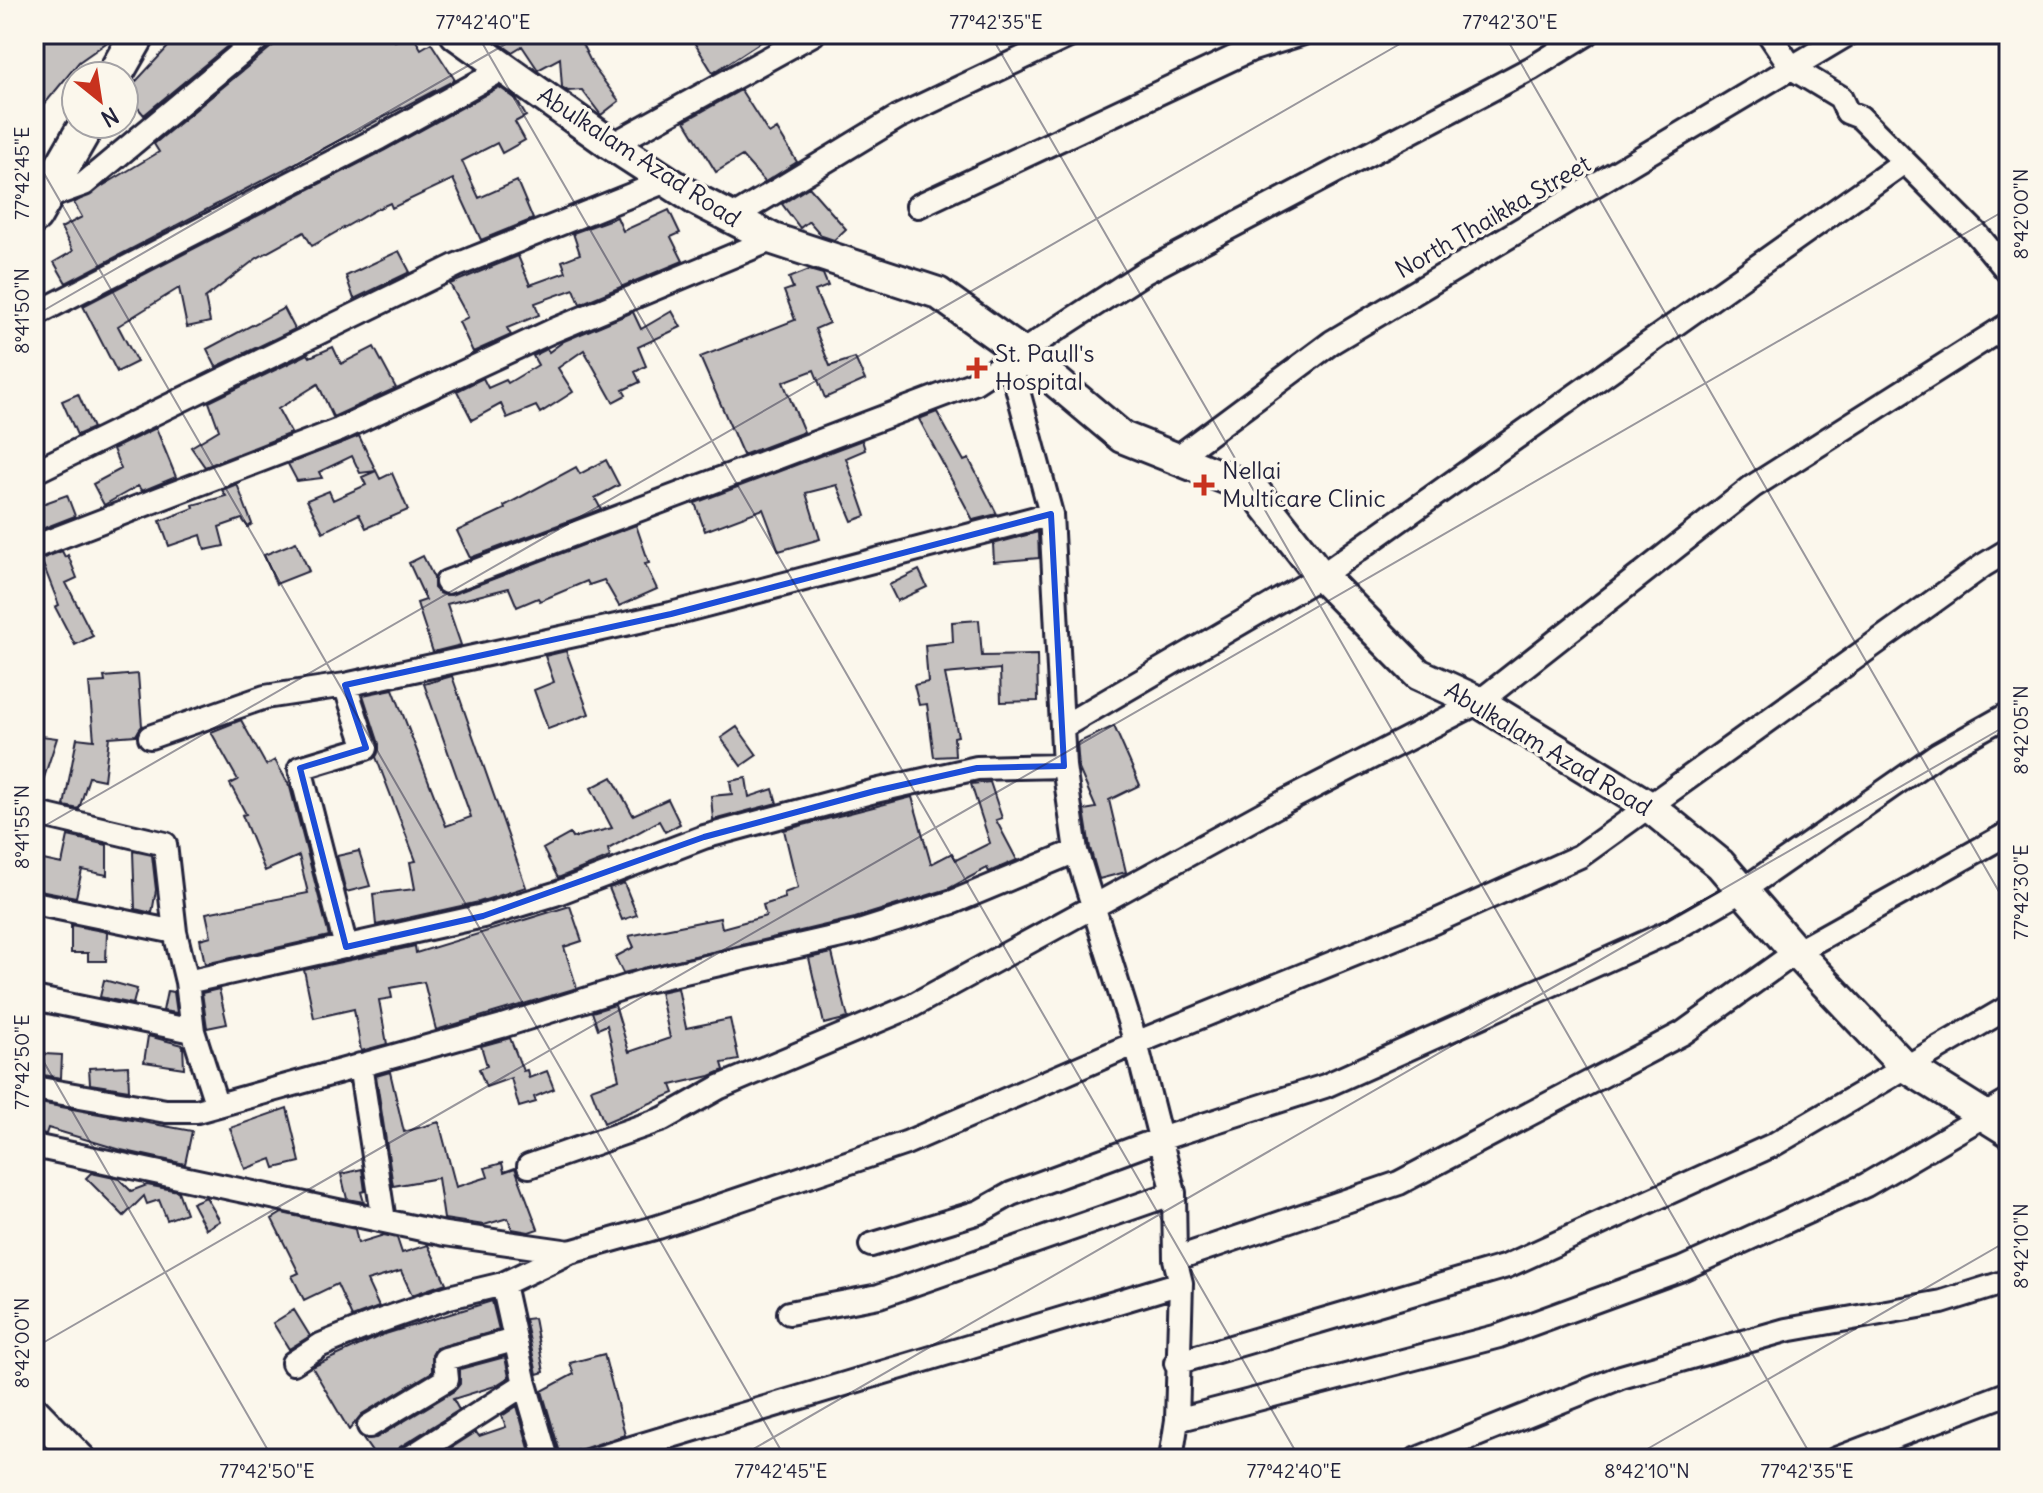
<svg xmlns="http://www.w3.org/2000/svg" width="2043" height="1493" viewBox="0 0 2043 1493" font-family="Delius,sans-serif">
<rect width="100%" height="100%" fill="#fbf7ec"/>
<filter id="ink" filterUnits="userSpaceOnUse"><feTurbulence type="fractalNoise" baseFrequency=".0125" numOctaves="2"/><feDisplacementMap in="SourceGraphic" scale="16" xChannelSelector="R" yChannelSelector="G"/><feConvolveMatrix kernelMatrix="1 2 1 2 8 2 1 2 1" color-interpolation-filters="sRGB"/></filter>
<g filter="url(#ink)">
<path fill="#c6c2c0" stroke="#22223b" stroke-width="2" d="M 34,34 L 100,34 L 106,43 L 79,62 L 34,117 Z
M 180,34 L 242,34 L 144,115 L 125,93 Z
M 287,34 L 391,34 L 395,41 L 412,34 L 421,49 L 431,43 L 455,80 L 66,283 L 54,262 L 73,251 L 61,228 L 82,217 L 74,203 L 159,152 L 154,144 Z
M 487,34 L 577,34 L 594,68 L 619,101 L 601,115 L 582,90 L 568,91 L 562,87 L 560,58 L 538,70 L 522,46 L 512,52 Z
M 689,34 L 773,34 L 713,73 Z
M 499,87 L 516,99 L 526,116 L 515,122 L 525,140 L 502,153 L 497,143 L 462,161 L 479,198 L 517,181 L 533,219 L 481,240 L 453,179 L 392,208 L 390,203 L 377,209 L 312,246 L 304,232 L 257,258 L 205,298 L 210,322 L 187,327 L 179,288 L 118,326 L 137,362 L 117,372 L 83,306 L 385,150 Z
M 741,90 L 769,134 L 777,129 L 797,162 L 765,182 L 742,156 L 716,172 L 685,121 Z
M 809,187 L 846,229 L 834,240 L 822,236 L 809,221 L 800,228 L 782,204 Z
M 669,210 L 680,233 L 671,237 L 683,261 L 580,304 L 574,289 L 535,303 L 539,315 L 507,328 L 511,335 L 473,352 L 459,322 L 468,317 L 450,284 L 518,256 L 530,285 L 566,272 L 562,261 L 580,254 L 573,233 L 617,217 L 623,231 Z
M 399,251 L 410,272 L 354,299 L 346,276 Z
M 809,270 L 823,274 L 828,286 L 815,291 L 829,323 L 815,329 L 830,366 L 855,358 L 865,380 L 825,398 L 814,370 L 783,382 L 804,432 L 743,455 L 700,357 L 795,320 L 784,291 L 793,288 L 789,278 Z
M 284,308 L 295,329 L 216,367 L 207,349 Z
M 672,311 L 681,327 L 638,347 L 646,366 L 635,372 L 640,382 L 623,390 L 626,395 L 613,402 L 584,350 L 558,368 L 573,392 L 540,413 L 536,406 L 507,418 L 501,404 L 472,420 L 457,391 L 483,378 L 488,388 L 506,380 L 508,383 L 538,365 L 533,356 L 547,349 L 549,352 L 564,341 L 633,312 L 641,329 Z
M 333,347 L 341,364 L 374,347 L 396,388 L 333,417 L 318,384 L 278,409 L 291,433 L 205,467 L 191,447 L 219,430 L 209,402 L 308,354 L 310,357 Z
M 78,394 L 93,428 L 77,435 L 62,401 Z
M 937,412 L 964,461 L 969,459 L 997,514 L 973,520 L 919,419 Z
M 156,428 L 176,477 L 142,491 L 138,486 L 104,505 L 93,484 L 121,469 L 113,449 Z
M 359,436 L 380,479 L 392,473 L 408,510 L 366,528 L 359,514 L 323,532 L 307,500 L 329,491 L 333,500 L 366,485 L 362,477 L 376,471 L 360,473 L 352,456 L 319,472 L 322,478 L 297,481 L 288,464 Z
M 862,440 L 865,450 L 846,458 L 866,516 L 852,521 L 837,485 L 806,493 L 820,539 L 779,551 L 763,509 L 705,531 L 695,503 Z
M 606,460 L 619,485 L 595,498 L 601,509 L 470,558 L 457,531 L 505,509 L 504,506 L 576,467 L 580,474 Z
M 237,484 L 252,524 L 248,527 L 242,519 L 219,527 L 224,546 L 205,550 L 201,535 L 169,546 L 160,521 L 194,508 L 193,505 L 226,496 L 222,490 Z
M 67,495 L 75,516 L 34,532 L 34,507 Z
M 636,525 L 649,563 L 645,564 L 657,589 L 619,606 L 604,580 L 589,585 L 587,581 L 540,601 L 538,598 L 517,607 L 509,588 L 447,604 L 461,645 L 433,652 L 417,603 L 426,600 L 409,563 L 423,556 L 434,578 L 434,588 L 439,593 L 451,595 Z
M 1038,532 L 1039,558 L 994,562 L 993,544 Z
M 296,542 L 309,571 L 276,584 L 264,555 Z
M 62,551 L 65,557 L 68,555 L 77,578 L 66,583 L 93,636 L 75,645 L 55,607 L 59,605 L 41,559 Z
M 919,570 L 927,587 L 897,601 L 889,585 Z
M 979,620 L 982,656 L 1037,655 L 1038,701 L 1001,702 L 1000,669 L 945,674 L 958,736 L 954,737 L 955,756 L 934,757 L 927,704 L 919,705 L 914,685 L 928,682 L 925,645 L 953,642 L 952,622 Z
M 566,651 L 589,714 L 548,729 L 534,690 L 554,682 L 545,656 Z
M 138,674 L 142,726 L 136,735 L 109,737 L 104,780 L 89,777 L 79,809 L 64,806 L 77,738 L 94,740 L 89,683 L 105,682 L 104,677 Z
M 452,676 L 526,887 L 479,902 L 376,925 L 373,894 L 415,889 L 410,862 L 416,861 L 376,757 L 379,744 L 363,695 L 393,689 L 446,826 L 471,817 L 424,684 Z
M 241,720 L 266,765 L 275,760 L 290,787 L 329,936 L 205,964 L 200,939 L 211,936 L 206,913 L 308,893 L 299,856 L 265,871 L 242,815 L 246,814 L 230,784 L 238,780 L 211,732 Z
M 1114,726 L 1140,785 L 1109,800 L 1126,872 L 1099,879 L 1090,848 L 1084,810 L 1096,808 L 1079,769 L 1077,743 Z
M 737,727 L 757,755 L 741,766 L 721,738 Z
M 34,735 L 57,738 L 37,799 L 34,799 Z
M 612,777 L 633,815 L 668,799 L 680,824 L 665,832 L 659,821 L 608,849 L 610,857 L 558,878 L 543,849 L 570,834 L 572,838 L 612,828 L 591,788 Z
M 746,778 L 749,797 L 773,789 L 777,803 L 713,820 L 711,796 L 732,794 L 730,781 Z
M 990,782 L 1002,818 L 996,820 L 1017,860 L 989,872 L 987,868 L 948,889 L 855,918 L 623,973 L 615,957 L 634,947 L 629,936 L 720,918 L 722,928 L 766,916 L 763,905 L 785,898 L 784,893 L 798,888 L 784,830 L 912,797 L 931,864 L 952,853 L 956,860 L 990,843 L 971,784 Z
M 68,836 L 107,845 L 107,875 L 82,870 L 76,897 L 34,889 L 34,858 L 62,864 Z
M 133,851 L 152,855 L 156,890 L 152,913 L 135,909 Z
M 359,851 L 370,886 L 346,892 L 337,856 Z
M 624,883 L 637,915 L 622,920 L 609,888 Z
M 570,906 L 582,941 L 564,947 L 577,988 L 436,1030 L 424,982 L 390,988 L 392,998 L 379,1000 L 387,1044 L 361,1051 L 354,1009 L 314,1018 L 304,970 L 415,946 L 416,953 Z
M 71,925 L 107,932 L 106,961 L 88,961 L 88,953 L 71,953 Z
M 832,953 L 848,1018 L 824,1024 L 809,958 Z
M 104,980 L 137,989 L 133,1004 L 100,997 Z
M 678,988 L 686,1028 L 730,1019 L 739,1060 L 722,1063 L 724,1070 L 710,1076 L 671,1085 L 674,1093 L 604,1123 L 591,1089 L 619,1079 L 607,1025 L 598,1029 L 592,1012 L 615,1005 L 629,1052 L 670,1038 L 660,992 Z
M 219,989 L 227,1024 L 207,1028 L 202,993 Z
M 167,991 L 174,992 L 177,1013 L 163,1011 Z
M 148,1036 L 183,1045 L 184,1068 L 144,1062 Z
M 510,1038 L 523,1071 L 527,1070 L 529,1078 L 547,1071 L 554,1089 L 534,1097 L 536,1102 L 519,1107 L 511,1078 L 486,1087 L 479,1069 L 487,1066 L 481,1046 Z
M 44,1054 L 62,1055 L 61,1078 L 43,1075 Z
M 128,1066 L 129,1090 L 90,1084 L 89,1068 Z
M 390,1072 L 404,1132 L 439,1122 L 456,1187 L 488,1177 L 485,1168 L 502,1163 L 504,1172 L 515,1168 L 538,1229 L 529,1232 L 512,1229 L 508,1218 L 484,1225 L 444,1219 L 438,1178 L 393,1186 L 376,1076 Z
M 34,1102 L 192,1131 L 185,1164 L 121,1150 L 48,1128 L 46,1134 L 34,1132 Z
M 287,1108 L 300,1162 L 275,1168 L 272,1159 L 245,1169 L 230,1128 Z
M 362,1169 L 365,1191 L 361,1192 L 364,1202 L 347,1199 L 341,1174 Z
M 91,1173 L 119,1179 L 131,1191 L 147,1185 L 178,1191 L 186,1213 L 167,1220 L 159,1200 L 147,1204 L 144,1196 L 124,1216 L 86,1178 Z
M 206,1197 L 220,1221 L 206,1229 L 192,1203 Z
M 282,1213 L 355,1229 L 358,1243 L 384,1235 L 397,1238 L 402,1253 L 428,1245 L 446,1283 L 412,1295 L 401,1271 L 367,1281 L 379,1307 L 352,1317 L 337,1284 L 304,1300 L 292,1276 L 299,1273 L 272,1219 Z
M 492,1301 L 499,1330 L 436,1348 L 432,1355 L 432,1372 L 362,1414 L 349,1430 L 312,1367 L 382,1335 Z
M 294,1310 L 310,1336 L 289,1349 L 273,1323 Z
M 534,1318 L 544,1372 L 537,1374 L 525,1319 Z
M 604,1354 L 625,1435 L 561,1456 L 542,1391 L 574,1374 L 570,1363 Z
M 505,1357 L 509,1377 L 495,1386 L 453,1399 L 459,1410 L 400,1447 L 394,1459 L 377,1459 L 363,1439 L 376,1438 L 454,1391 L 460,1384 L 460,1369 Z
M 517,1406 L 532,1459 L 434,1459 L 476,1432 L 479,1436 L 506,1427 L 502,1416 Z"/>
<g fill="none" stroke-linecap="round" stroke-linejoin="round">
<defs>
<path id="minor" d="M 1769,34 L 1792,68 L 1840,97 L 1847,112 L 1860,117 L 1976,233 L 2009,273
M 612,145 L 813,34
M 45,198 L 84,184 L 264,34
M 918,206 L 1250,50 L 1301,34
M 730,219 L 898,117 L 1073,34
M 34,315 L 379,138 L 503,69
M 1010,361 L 1051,514 L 1064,766
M 1175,459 L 1332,342 L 1848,34
M 34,472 L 457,265 L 666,181
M 34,547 L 339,430 L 552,331 L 773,239
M 447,582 L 974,383 L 1145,272 L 1532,68 L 1587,34
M 345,685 L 366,748 L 300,768 L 346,947
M 1064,726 L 1321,576 L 1904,162
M 150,737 L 265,697 L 345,685 L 671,614 L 1051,514
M 34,813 L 165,844 L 175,932 L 187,982
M 34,903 L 175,932
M 34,998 L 193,1031 L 187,982 L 483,916 L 555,894 L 704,837 L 875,791 L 977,768 L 1064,766 L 1076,851
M 193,1031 L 216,1103
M 360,1065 L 384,1221
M 34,1088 L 166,1111 L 197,1111 L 502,1026 L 645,981 L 859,932 L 953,902 L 1076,851 L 1136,1043 L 1174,1193 L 1175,1259 L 1181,1283 L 1177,1420 L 1171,1459
M 34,1146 L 445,1234 L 570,1252
M 529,1166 L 663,1119 L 720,1087 L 910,1007 L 1284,802 L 1479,702 L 1752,487 L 2009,324
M 871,1245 L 979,1212 L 1011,1194 L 1160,1139 L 1325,1086 L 1671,931 L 1743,890 L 1938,754 L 2009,714
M 1175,1259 L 1399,1183 L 1683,1033 L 1796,952 L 2009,833
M 503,1284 L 525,1384 L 547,1459
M 789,1313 L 879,1296 L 1174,1193
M 293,1363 L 321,1345 L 377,1322 L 449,1297 L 503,1284 L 570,1252 L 658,1227 L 906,1143 L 1136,1043 L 1434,922 L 1580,856 L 1984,565 L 2009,550
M 1176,1363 L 1507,1266 L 1773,1145 L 2009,1007
M 1177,1420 L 1499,1336 L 1682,1269 L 1866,1185 L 2009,1101
M 369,1426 L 447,1379 L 445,1359 L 514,1340
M 408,1459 L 525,1384
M 595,1459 L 1181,1283
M 1417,1459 L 1621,1377 L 1786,1330 L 1942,1302 L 2009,1281
M 1836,1459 L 2009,1393"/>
<path id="secondary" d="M 456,34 L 612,145 L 695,199 L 773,239 L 938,293 L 1022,353 L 1122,437 L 1253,489 L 1321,576 L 1418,674 L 1479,702 L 1650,807 L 1720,864 L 1796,952 L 1902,1064 L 2009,1131
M 34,1412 L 80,1459"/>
<path id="primary" d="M 114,76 L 138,34
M 34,216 L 87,124"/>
</defs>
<use href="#minor" stroke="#22223b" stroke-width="28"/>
<use href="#secondary" stroke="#22223b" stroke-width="36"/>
<use href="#primary" stroke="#22223b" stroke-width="40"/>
<use href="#minor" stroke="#fbf7ec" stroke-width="22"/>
<use href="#secondary" stroke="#fbf7ec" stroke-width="30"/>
<use href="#primary" stroke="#fbf7ec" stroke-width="34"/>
</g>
</g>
<path fill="none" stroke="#1d4ed8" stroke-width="6" stroke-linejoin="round" d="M 1051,514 L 1064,766 L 977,768 L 875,791 L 704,837 L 483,916 L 346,947 L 300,768 L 366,748 L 345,685 L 671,614 Z"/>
<path fill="none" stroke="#22223b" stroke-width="2" stroke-opacity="0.45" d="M 477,34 L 1300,1459M 990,34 L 1813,1459M 1504,34 L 2009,909M 34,156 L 786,1459M 34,316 L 523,34M 34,832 L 1417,34M 34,1045 L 273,1459M 34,1348 L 2009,208M 736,1459 L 2009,724M 1630,1459 L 2009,1240"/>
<g fill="#c8321e" stroke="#fbf7ec" stroke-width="3">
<path d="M973 356h8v8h8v8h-8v8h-8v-8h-8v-8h8z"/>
<path d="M1200 473h8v8h8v8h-8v8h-8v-8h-8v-8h8z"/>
</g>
<g text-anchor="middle" stroke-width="7" stroke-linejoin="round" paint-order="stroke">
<g font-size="24" fill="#22223b" stroke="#fbf7ec">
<text transform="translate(639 157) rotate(33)" y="8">Abulkalam Azad Road</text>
<text transform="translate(1493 217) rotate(-30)" y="8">North Thaikka Street</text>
<text transform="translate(1548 749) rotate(31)" y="8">Abulkalam Azad Road</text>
</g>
<g font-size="24" fill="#22223b" stroke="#fbf7ec" text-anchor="start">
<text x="995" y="362">St. Paull's<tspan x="995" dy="28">Hospital</tspan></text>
<text x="1222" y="479">Nellai<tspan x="1222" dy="28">Multicare Clinic</tspan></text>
</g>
</g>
<rect width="2043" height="1493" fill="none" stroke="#fbf7ec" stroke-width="88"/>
<g transform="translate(100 100) rotate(150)"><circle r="38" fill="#fbf7ec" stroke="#a4a2a5" stroke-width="2"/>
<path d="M0-6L14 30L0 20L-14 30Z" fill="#c8321e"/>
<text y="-12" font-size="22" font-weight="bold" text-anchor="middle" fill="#22223b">N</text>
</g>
<rect x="44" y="44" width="1955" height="1405" fill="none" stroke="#22223b" stroke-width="3"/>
<g font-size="20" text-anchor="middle" fill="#22223b">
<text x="483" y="29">77°42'40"E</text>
<text x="996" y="29">77°42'35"E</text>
<text x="1510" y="29">77°42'30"E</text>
<text transform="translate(22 173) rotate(-90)" y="7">77°42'45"E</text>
<text transform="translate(2021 214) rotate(-90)" y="7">8°42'00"N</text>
<text transform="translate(22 311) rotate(-90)" y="7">8°41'50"N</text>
<text transform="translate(2021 730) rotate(-90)" y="7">8°42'05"N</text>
<text transform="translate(22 827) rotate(-90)" y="7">8°41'55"N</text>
<text transform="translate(2021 892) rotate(-90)" y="7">77°42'30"E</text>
<text transform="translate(22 1062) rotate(-90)" y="7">77°42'50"E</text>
<text transform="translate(2021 1246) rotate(-90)" y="7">8°42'10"N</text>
<text transform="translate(22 1343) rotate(-90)" y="7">8°42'00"N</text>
<text x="267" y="1478">77°42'50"E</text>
<text x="781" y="1478">77°42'45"E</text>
<text x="1294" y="1478">77°42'40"E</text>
<text x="1647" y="1478">8°42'10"N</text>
<text x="1807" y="1478">77°42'35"E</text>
</g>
</svg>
